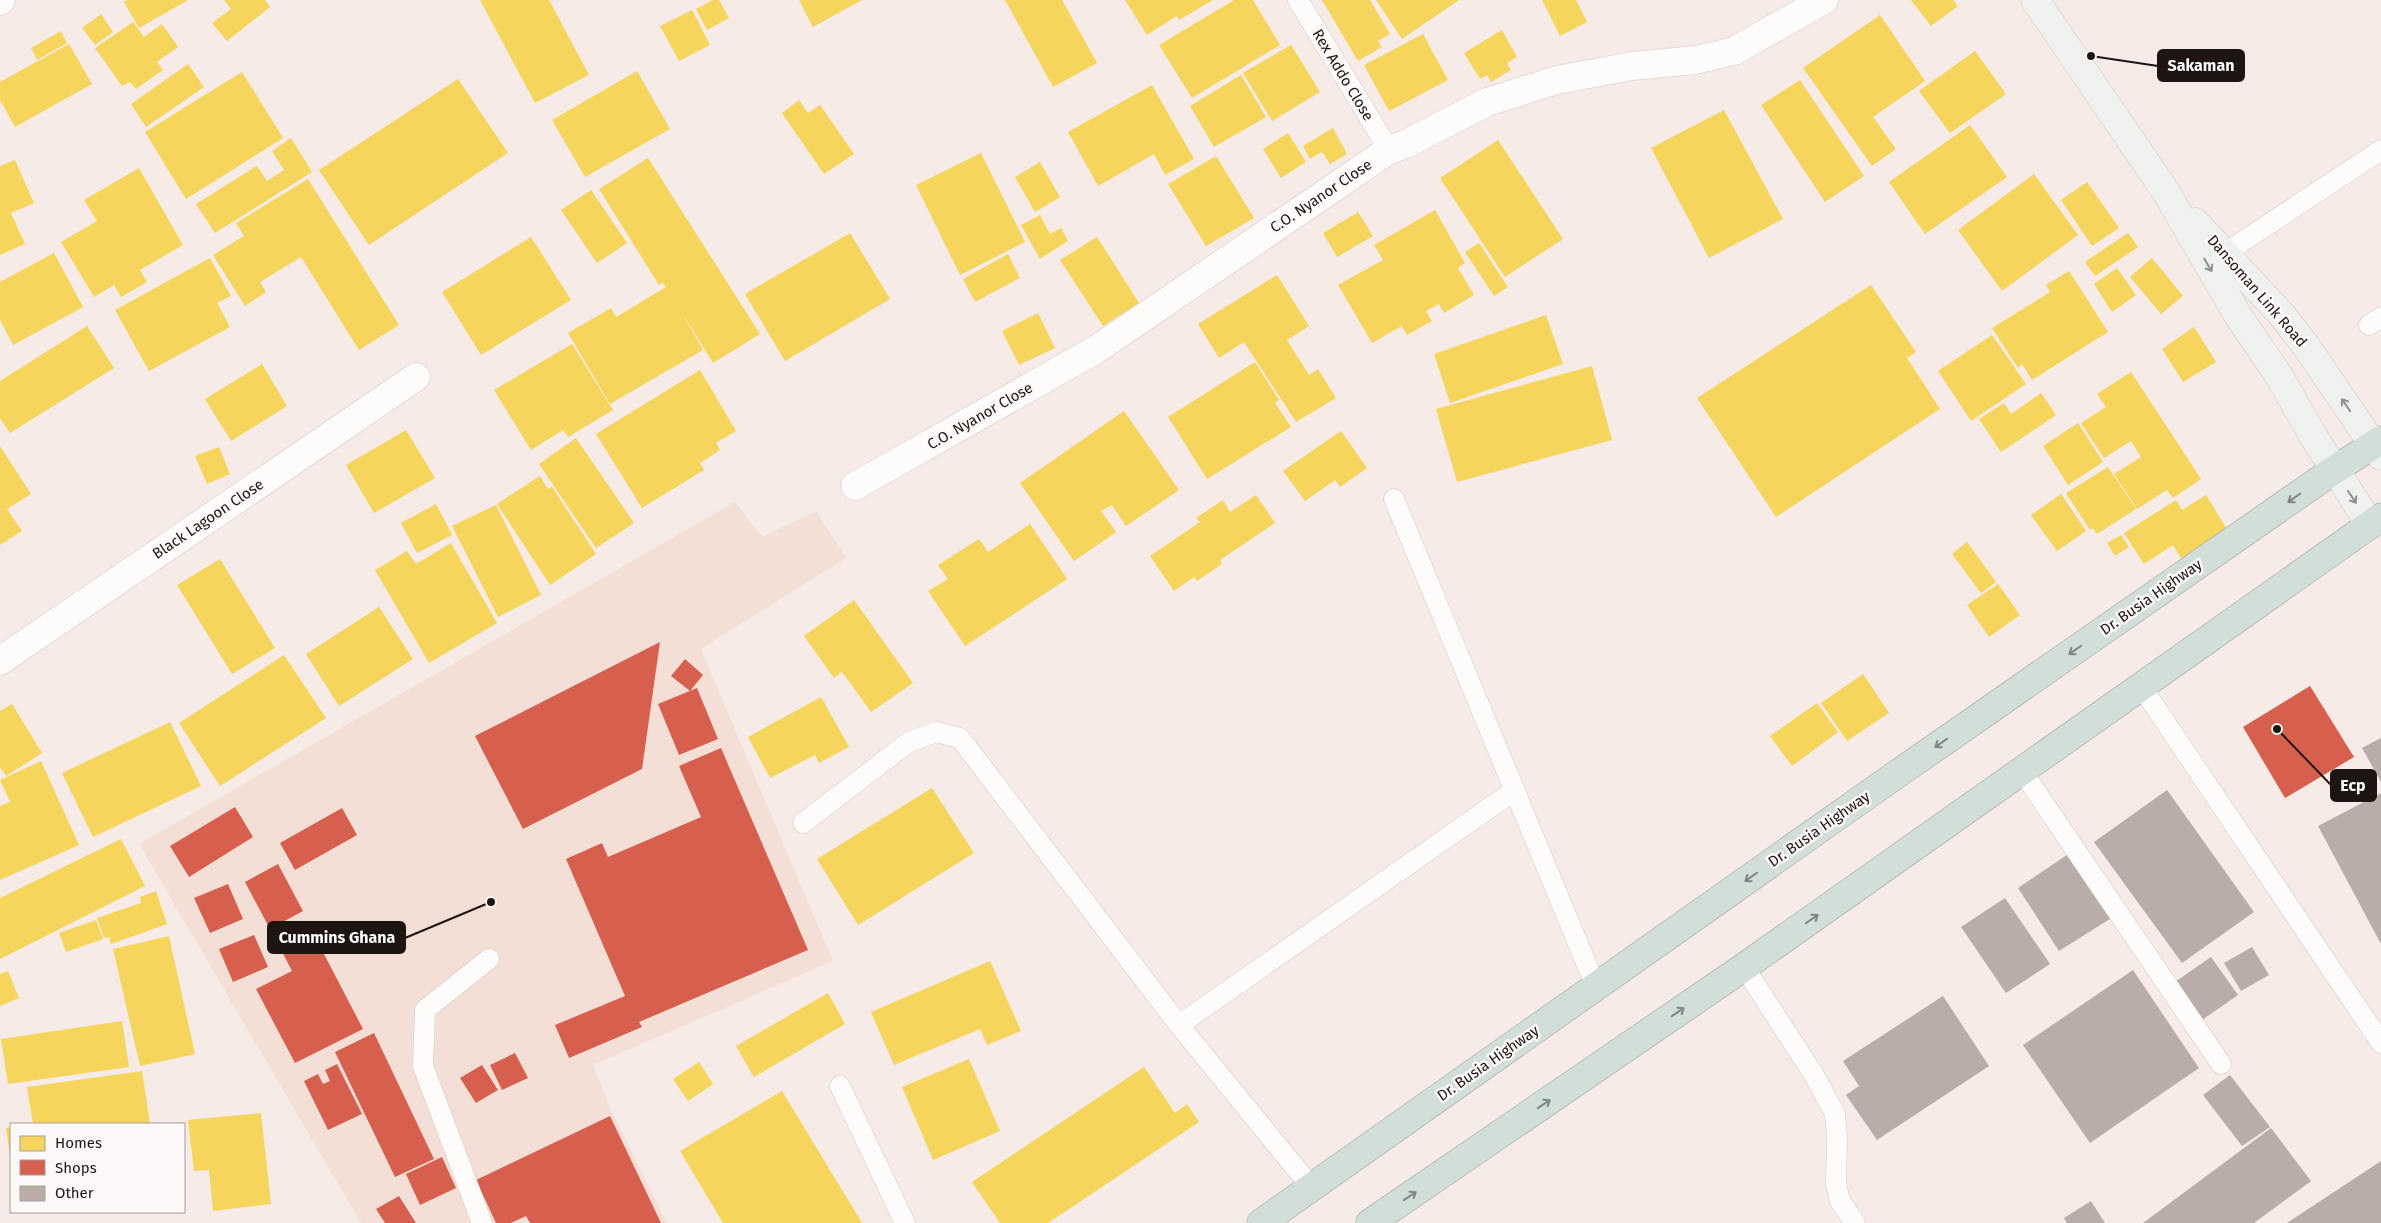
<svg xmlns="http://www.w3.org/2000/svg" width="2381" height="1223" viewBox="0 0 2381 1223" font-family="'Fira Sans',sans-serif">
<rect width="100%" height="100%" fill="#f6ebe6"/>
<path fill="#f4dfd6" d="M 735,502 L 762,537 L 816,511 L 846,558 L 701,649 L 833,961 L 593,1065 L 611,1110 L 667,1223 L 361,1223 L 139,844 Z"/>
<path fill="#f6d55c" d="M 127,0 L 188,0 L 139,28 L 124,2 Z
M 224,0 L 265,0 L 270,7 L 227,41 L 212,23 L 231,9 Z
M 480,0 L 549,0 L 589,75 L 535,103 Z
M 713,0 L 719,0 L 729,18 L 707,30 L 696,9 Z
M 799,0 L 862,0 L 813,27 Z
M 1005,0 L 1062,0 L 1097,63 L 1053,87 Z
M 1125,0 L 1213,0 L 1179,20 L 1177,16 L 1147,35 Z
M 1234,0 L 1253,0 L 1280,45 L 1192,98 L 1159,45 Z
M 1322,0 L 1370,0 L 1390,34 L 1378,41 L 1382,47 L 1358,61 Z
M 1376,0 L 1459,0 L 1402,39 Z
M 1542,0 L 1576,0 L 1587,22 L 1560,36 Z
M 1911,0 L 1953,0 L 1958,6 L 1931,26 Z
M 692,10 L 710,45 L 679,61 L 660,26 Z
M 101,14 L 113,32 L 95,45 L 82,28 Z
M 1880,15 L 1925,81 L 1873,117 L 1896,149 L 1872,166 L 1803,68 Z
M 133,22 L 144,37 L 162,24 L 178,47 L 157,62 L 163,70 L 136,89 L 130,82 L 122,86 L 95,48 Z
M 1502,30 L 1517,57 L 1507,63 L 1511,70 L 1491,82 L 1487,75 L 1480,79 L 1464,53 Z
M 61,31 L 67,43 L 37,60 L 31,48 Z
M 1423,34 L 1448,80 L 1389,111 L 1364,65 Z
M 69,44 L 92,84 L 15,127 L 0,100 L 0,82 Z
M 1291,45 L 1320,92 L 1272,121 L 1243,73 Z
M 1975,51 L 2006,94 L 1950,133 L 1919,91 Z
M 188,64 L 204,87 L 146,127 L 131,104 Z
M 637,71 L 670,129 L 585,177 L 552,120 Z
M 242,72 L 283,138 L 186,199 L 145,132 Z
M 1241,75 L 1266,117 L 1214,147 L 1190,106 Z
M 458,79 L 508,153 L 369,245 L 319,170 Z
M 1800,80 L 1864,176 L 1825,202 L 1761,105 Z
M 1152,85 L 1194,159 L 1165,175 L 1154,154 L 1098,186 L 1068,132 Z
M 799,100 L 808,113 L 820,105 L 854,154 L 824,174 L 782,113 Z
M 1724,110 L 1783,219 L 1709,258 L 1651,148 Z
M 1970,125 L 2007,177 L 1925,234 L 1889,182 Z
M 1333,128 L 1347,154 L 1330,164 L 1322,152 L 1310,159 L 1303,146 Z
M 1288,133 L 1306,162 L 1281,178 L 1263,149 Z
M 291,138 L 312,172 L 215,233 L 196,204 L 257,166 L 267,181 L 284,170 L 272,151 Z
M 1498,140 L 1563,239 L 1505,277 L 1440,178 Z
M 981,153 L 1025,242 L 960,275 L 916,185 Z
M 1216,156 L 1254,218 L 1206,246 L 1168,184 Z
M 648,158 L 760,334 L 713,363 L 681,311 L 703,350 L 610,404 L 568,333 L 611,308 L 616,317 L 666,287 L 663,283 L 659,285 L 599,189 Z
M 15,160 L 34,203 L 11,213 L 25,244 L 0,255 L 0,166 Z
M 1040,162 L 1060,197 L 1035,212 L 1015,177 Z
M 139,168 L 183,245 L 140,270 L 147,282 L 121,297 L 114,285 L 94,297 L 61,242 L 97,221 L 84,200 Z
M 2034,174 L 2078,235 L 2002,291 L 1958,230 Z
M 308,179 L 399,325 L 359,350 L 301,257 L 260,282 L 266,292 L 245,306 L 213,255 L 244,236 L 236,223 Z
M 2087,182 L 2119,228 L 2092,246 L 2061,200 Z
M 591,190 L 627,243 L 597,263 L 561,210 Z
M 1435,210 L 1465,263 L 1458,268 L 1474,295 L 1444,313 L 1439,304 L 1426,311 L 1432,321 L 1407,335 L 1402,326 L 1372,343 L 1338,285 L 1383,260 L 1374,245 Z
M 1358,212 L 1373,236 L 1337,257 L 1323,233 Z
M 1040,215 L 1050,234 L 1061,228 L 1068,241 L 1040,259 L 1021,225 Z
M 850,233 L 890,299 L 785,361 L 745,294 Z
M 2128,233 L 2138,247 L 2095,276 L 2085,262 Z
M 531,237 L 571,300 L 481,355 L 442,292 Z
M 1097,237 L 1139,303 L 1103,326 L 1060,260 Z
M 1479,243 L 1508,287 L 1494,296 L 1465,252 Z
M 54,253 L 83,307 L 13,345 L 0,320 L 0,282 Z
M 1008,254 L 1020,278 L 975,302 L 963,279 Z
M 210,258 L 231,296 L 217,303 L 230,327 L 149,371 L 115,310 Z
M 2152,258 L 2183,296 L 2161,314 L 2130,277 Z
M 2117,268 L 2136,295 L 2112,312 L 2094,284 Z
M 2069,271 L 2108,332 L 2032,380 L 2022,364 L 2018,368 L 1992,328 L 2050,292 L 2046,285 Z
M 1277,275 L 1309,326 L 1287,340 L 1309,375 L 1318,369 L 1336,398 L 1296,422 L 1244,342 L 1219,358 L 1198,324 Z
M 1871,285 L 1916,352 L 1907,358 L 1940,409 L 1776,517 L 1697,398 Z
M 1038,313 L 1055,348 L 1019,365 L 1002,331 Z
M 1546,315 L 1563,364 L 1450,403 L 1434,354 Z
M 87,326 L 114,368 L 10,433 L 0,418 L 0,381 Z
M 2194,327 L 2216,362 L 2183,382 L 2162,349 Z
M 1992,335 L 2026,384 L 1971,421 L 1938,371 Z
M 572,344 L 613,410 L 568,437 L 563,430 L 531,450 L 494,390 Z
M 1255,362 L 1279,400 L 1275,403 L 1291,427 L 1207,479 L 1168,417 Z
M 262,364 L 287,406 L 231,441 L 205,399 Z
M 1592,366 L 1612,440 L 1457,482 L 1436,409 Z
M 700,370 L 736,431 L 716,443 L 720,450 L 700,463 L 704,470 L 642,508 L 596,434 Z
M 2131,372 L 2201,479 L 2173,498 L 2167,490 L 2137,509 L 2114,474 L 2141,457 L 2131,441 L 2104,458 L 2081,423 L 2106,407 L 2097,394 Z
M 2041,393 L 2056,415 L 2001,452 L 1979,419 L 2004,403 L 2011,414 Z
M 1124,411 L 1179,490 L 1126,526 L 1112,505 L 1101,511 L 1116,532 L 1074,561 L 1020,483 Z
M 2078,423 L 2103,462 L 2068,485 L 2043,446 Z
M 406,430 L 435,478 L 374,513 L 346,465 Z
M 1341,431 L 1367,468 L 1340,487 L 1335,480 L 1305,501 L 1283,471 Z
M 576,438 L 634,523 L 596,548 L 539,464 Z
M 0,446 L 31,494 L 7,509 L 22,531 L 0,545 Z
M 219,447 L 230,474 L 207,484 L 195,456 Z
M 2108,467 L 2136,509 L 2097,534 L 2093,528 L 2090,530 L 2066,493 Z
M 540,476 L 548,489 L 552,487 L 596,554 L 550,585 L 497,504 Z
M 2061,494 L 2086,531 L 2057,551 L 2031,515 Z
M 1256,495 L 1275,523 L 1220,560 L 1222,564 L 1197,581 L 1194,577 L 1174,591 L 1150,556 L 1200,522 L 1196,518 L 1223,500 L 1230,512 Z
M 2206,495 L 2230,534 L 2184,563 L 2173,545 L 2144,564 L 2124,533 L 2176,500 L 2182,510 Z
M 436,504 L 452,535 L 417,553 L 401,523 Z
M 496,505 L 541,595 L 498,617 L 452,526 Z
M 1030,524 L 1067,579 L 965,646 L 928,591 L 948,579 L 938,565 L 979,539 L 988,552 Z
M 2121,535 L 2129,547 L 2115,556 L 2107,543 Z
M 1967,542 L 1996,582 L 1981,593 L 1952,554 Z
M 451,543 L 497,623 L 429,663 L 375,570 L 407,551 L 416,564 Z
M 220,559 L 275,648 L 232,674 L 177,585 Z
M 1998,584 L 2020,615 L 1989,637 L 1967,605 Z
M 854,600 L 913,683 L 871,712 L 842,672 L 834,678 L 804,636 Z
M 379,607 L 413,659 L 339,706 L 306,654 Z
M 284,655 L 326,718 L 220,786 L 179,723 Z
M 1863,674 L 1889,713 L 1847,741 L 1821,703 Z
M 821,697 L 849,747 L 819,763 L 815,755 L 770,778 L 748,737 Z
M 1817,703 L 1838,732 L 1792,766 L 1770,736 Z
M 12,704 L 42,753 L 6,776 L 0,767 L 0,711 Z
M 170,722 L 201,786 L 93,837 L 62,773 Z
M 41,761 L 79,845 L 0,880 L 0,806 L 10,802 L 0,780 Z
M 932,788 L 974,853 L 858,925 L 817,859 Z
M 121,839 L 145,886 L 0,959 L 0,898 Z
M 156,891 L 167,924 L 111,944 L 109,937 L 104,938 L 97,918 L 141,903 L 140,897 Z
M 96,920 L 103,939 L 66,952 L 59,933 Z
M 169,936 L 195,1054 L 140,1066 L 113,949 Z
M 990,961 L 1021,1031 L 987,1045 L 980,1029 L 894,1065 L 871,1012 Z
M 8,971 L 19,998 L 0,1006 L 0,974 Z
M 828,993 L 845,1024 L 754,1077 L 736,1046 Z
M 122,1021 L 129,1067 L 8,1084 L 1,1039 Z
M 969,1059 L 1000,1131 L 933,1160 L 902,1087 Z
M 699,1062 L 713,1084 L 688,1101 L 673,1079 Z
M 1144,1067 L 1175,1113 L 1187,1104 L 1199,1122 L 1048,1223 L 1000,1223 L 972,1182 Z
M 142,1071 L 150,1124 L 33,1124 L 27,1087 Z
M 782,1091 L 862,1223 L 723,1223 L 680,1151 Z
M 261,1113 L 271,1204 L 213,1211 L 209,1170 L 194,1171 L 188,1120 Z
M 11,1127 L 11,1157 L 10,1157 L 6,1128 Z"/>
<path fill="#d6604d" d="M 660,642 L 642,769 L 523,829 L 475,736 Z
M 685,659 L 703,675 L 690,691 L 671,676 Z
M 2310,686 L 2354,757 L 2285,798 L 2243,727 Z
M 697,688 L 718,739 L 679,755 L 658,704 Z
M 721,748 L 808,950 L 639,1022 L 642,1027 L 569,1058 L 555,1025 L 625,996 L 566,859 L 602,843 L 608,857 L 701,817 L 679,766 Z
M 235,807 L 253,837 L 189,877 L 170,846 Z
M 342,808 L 357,835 L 295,870 L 280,843 Z
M 278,864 L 303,911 L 270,929 L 245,882 Z
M 228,884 L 243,919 L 210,933 L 194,898 Z
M 311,929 L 363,1029 L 295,1063 L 256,989 L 292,971 L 279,946 Z
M 254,935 L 268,967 L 233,982 L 219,949 Z
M 374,1033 L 434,1159 L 395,1177 L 335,1052 Z
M 515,1053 L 528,1078 L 502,1090 L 490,1065 Z
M 337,1064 L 362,1114 L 328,1130 L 304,1081 L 318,1074 L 323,1084 L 330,1081 L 325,1070 Z
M 482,1065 L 498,1090 L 476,1103 L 460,1078 Z
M 610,1116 L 661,1223 L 530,1223 L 526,1216 L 511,1223 L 496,1223 L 476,1180 Z
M 442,1157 L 456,1188 L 420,1205 L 406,1174 Z
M 399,1196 L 416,1223 L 385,1223 L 376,1209 Z"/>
<path fill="#baaca7" d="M 2381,738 L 2381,782 L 2362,748 Z
M 2167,790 L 2254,912 L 2182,963 L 2094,842 Z
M 2381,793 L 2381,944 L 2318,826 Z
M 2070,853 L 2113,917 L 2059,951 L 2018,888 Z
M 2005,898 L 2050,964 L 2006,993 L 1961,927 Z
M 2252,947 L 2269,975 L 2241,991 L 2224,963 Z
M 2211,957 L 2238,995 L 2202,1020 L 2175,982 Z
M 2133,970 L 2199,1068 L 2090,1143 L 2023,1045 Z
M 1943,996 L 1989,1066 L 1877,1140 L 1846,1095 L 1859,1086 L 1843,1061 Z
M 2230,1075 L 2270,1127 L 2242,1146 L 2203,1095 Z
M 2271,1128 L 2311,1181 L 2254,1223 L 2143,1223 Z
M 2381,1161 L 2381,1223 L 2287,1223 Z
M 2091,1201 L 2105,1223 L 2067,1223 L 2064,1218 Z"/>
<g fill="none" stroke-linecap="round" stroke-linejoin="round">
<defs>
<path id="service" d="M 1298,0 L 1389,150
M 2225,253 L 2381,150
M 2369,325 L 2381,317
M 1394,499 L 1596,987
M 2141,686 L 2381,1043
M 2022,771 L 2221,1064
M 803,823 L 909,742 L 936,732 L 960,738 L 1179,1025 L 1312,1188
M 1744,967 L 1814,1075 L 1835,1114 L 1837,1136 L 1836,1184 L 1840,1201 L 1855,1223
M 1179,1025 L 1515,790
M 840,1086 L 905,1223
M 482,1223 L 423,1066 L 425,1010 L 489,959"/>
<path id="minor" d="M 0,1 L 1,0
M 855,486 L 1097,349 L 1389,150 L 1406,144 L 1487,102 L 1557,80 L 1632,66 L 1696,60 L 1734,51 L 1824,0
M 0,661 L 416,377"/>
<path id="secondary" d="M 2035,0 L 2166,192 L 2237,314 L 2279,376 L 2315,439 L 2370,524
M 2195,222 L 2282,315 L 2306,346 L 2381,456"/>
<path id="trunk" d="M 1261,1223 L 1890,779 L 2334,470 L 2381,440
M 1370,1223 L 1744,967 L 2381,517"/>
</defs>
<use href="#service" stroke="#d0c9c5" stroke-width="21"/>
<use href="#minor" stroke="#d0c9c5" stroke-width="29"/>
<use href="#secondary" stroke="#d0c9c5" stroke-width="29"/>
<use href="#trunk" stroke="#96a19a" stroke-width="29"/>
<use href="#service" stroke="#fefcfb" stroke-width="20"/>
<use href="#minor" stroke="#fefcfb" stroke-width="28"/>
<use href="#secondary" stroke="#eef1ee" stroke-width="28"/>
<use href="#trunk" stroke="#d2ded8" stroke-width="28"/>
</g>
<defs><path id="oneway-shaft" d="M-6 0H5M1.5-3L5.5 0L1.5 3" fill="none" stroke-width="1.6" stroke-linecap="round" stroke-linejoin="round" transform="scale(1.25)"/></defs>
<g stroke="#908e8b">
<use href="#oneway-shaft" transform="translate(2208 265) rotate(60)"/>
<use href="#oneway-shaft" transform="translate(2346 405) rotate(-124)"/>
<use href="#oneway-shaft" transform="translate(2352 497) rotate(56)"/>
</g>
<g stroke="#80847f">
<use href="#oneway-shaft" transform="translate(2294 498) rotate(145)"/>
<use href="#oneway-shaft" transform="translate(2075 650) rotate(145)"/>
<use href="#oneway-shaft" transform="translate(1941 743) rotate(145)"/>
<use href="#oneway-shaft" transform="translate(1751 877) rotate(145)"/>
<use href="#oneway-shaft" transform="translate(1812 919) rotate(-35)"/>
<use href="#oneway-shaft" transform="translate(1678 1012) rotate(-34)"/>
<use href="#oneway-shaft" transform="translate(1544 1104) rotate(-34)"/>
<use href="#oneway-shaft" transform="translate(1410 1196) rotate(-34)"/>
</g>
<g text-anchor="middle" stroke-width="5" stroke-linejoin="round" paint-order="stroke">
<g font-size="15" fill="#1c1512" stroke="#fef9f8">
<text transform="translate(1343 75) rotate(59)" y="5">Rex Addo Close</text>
<text transform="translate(1321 196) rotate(-34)" y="5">C.O. Nyanor Close</text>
<text transform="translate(2257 291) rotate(49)" y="5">Dansoman Link Road</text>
<text transform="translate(980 416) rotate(-30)" y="5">C.O. Nyanor Close</text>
<text transform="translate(208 519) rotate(-34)" y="5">Black Lagoon Close</text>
<text transform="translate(2151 597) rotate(-35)" y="5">Dr. Busia Highway</text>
<text transform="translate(1819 829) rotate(-35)" y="5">Dr. Busia Highway</text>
<text transform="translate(1488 1063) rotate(-35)" y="5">Dr. Busia Highway</text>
</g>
</g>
<path fill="none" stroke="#1c1512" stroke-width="2" d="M2091 56L2158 66M2277 729L2331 785M491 902L405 938"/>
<g fill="#1c1512" stroke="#fef9f8" stroke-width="2">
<circle cx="2091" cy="56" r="5"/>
<circle cx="2277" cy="729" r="5"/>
<circle cx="491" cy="902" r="5"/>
</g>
<g fill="#1c1512" stroke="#1c1512" stroke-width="2">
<rect x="2158" y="50" width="86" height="31" rx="5"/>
<rect x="2331" y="770" width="45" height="31" rx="5"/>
<rect x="268" y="922" width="137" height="31" rx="5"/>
</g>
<g font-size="16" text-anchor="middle" font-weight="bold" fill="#fff">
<text x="2201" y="71">Sakaman</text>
<text x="2353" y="791">Ecp</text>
<text x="337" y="943">Cummins Ghana</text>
</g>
<rect x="10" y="1123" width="175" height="90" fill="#fef9f8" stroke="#a49e9c"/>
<rect x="20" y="1136" width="25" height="15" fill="#f6d55c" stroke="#a49e9c"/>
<text x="55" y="1148" font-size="15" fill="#1c1512">Homes</text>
<rect x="20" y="1160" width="25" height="15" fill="#d6604d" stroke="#a49e9c"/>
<text x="55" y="1173" font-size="15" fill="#1c1512">Shops</text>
<rect x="20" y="1186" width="25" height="15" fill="#baaca7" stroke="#a49e9c"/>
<text x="55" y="1198" font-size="15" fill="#1c1512">Other</text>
</svg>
